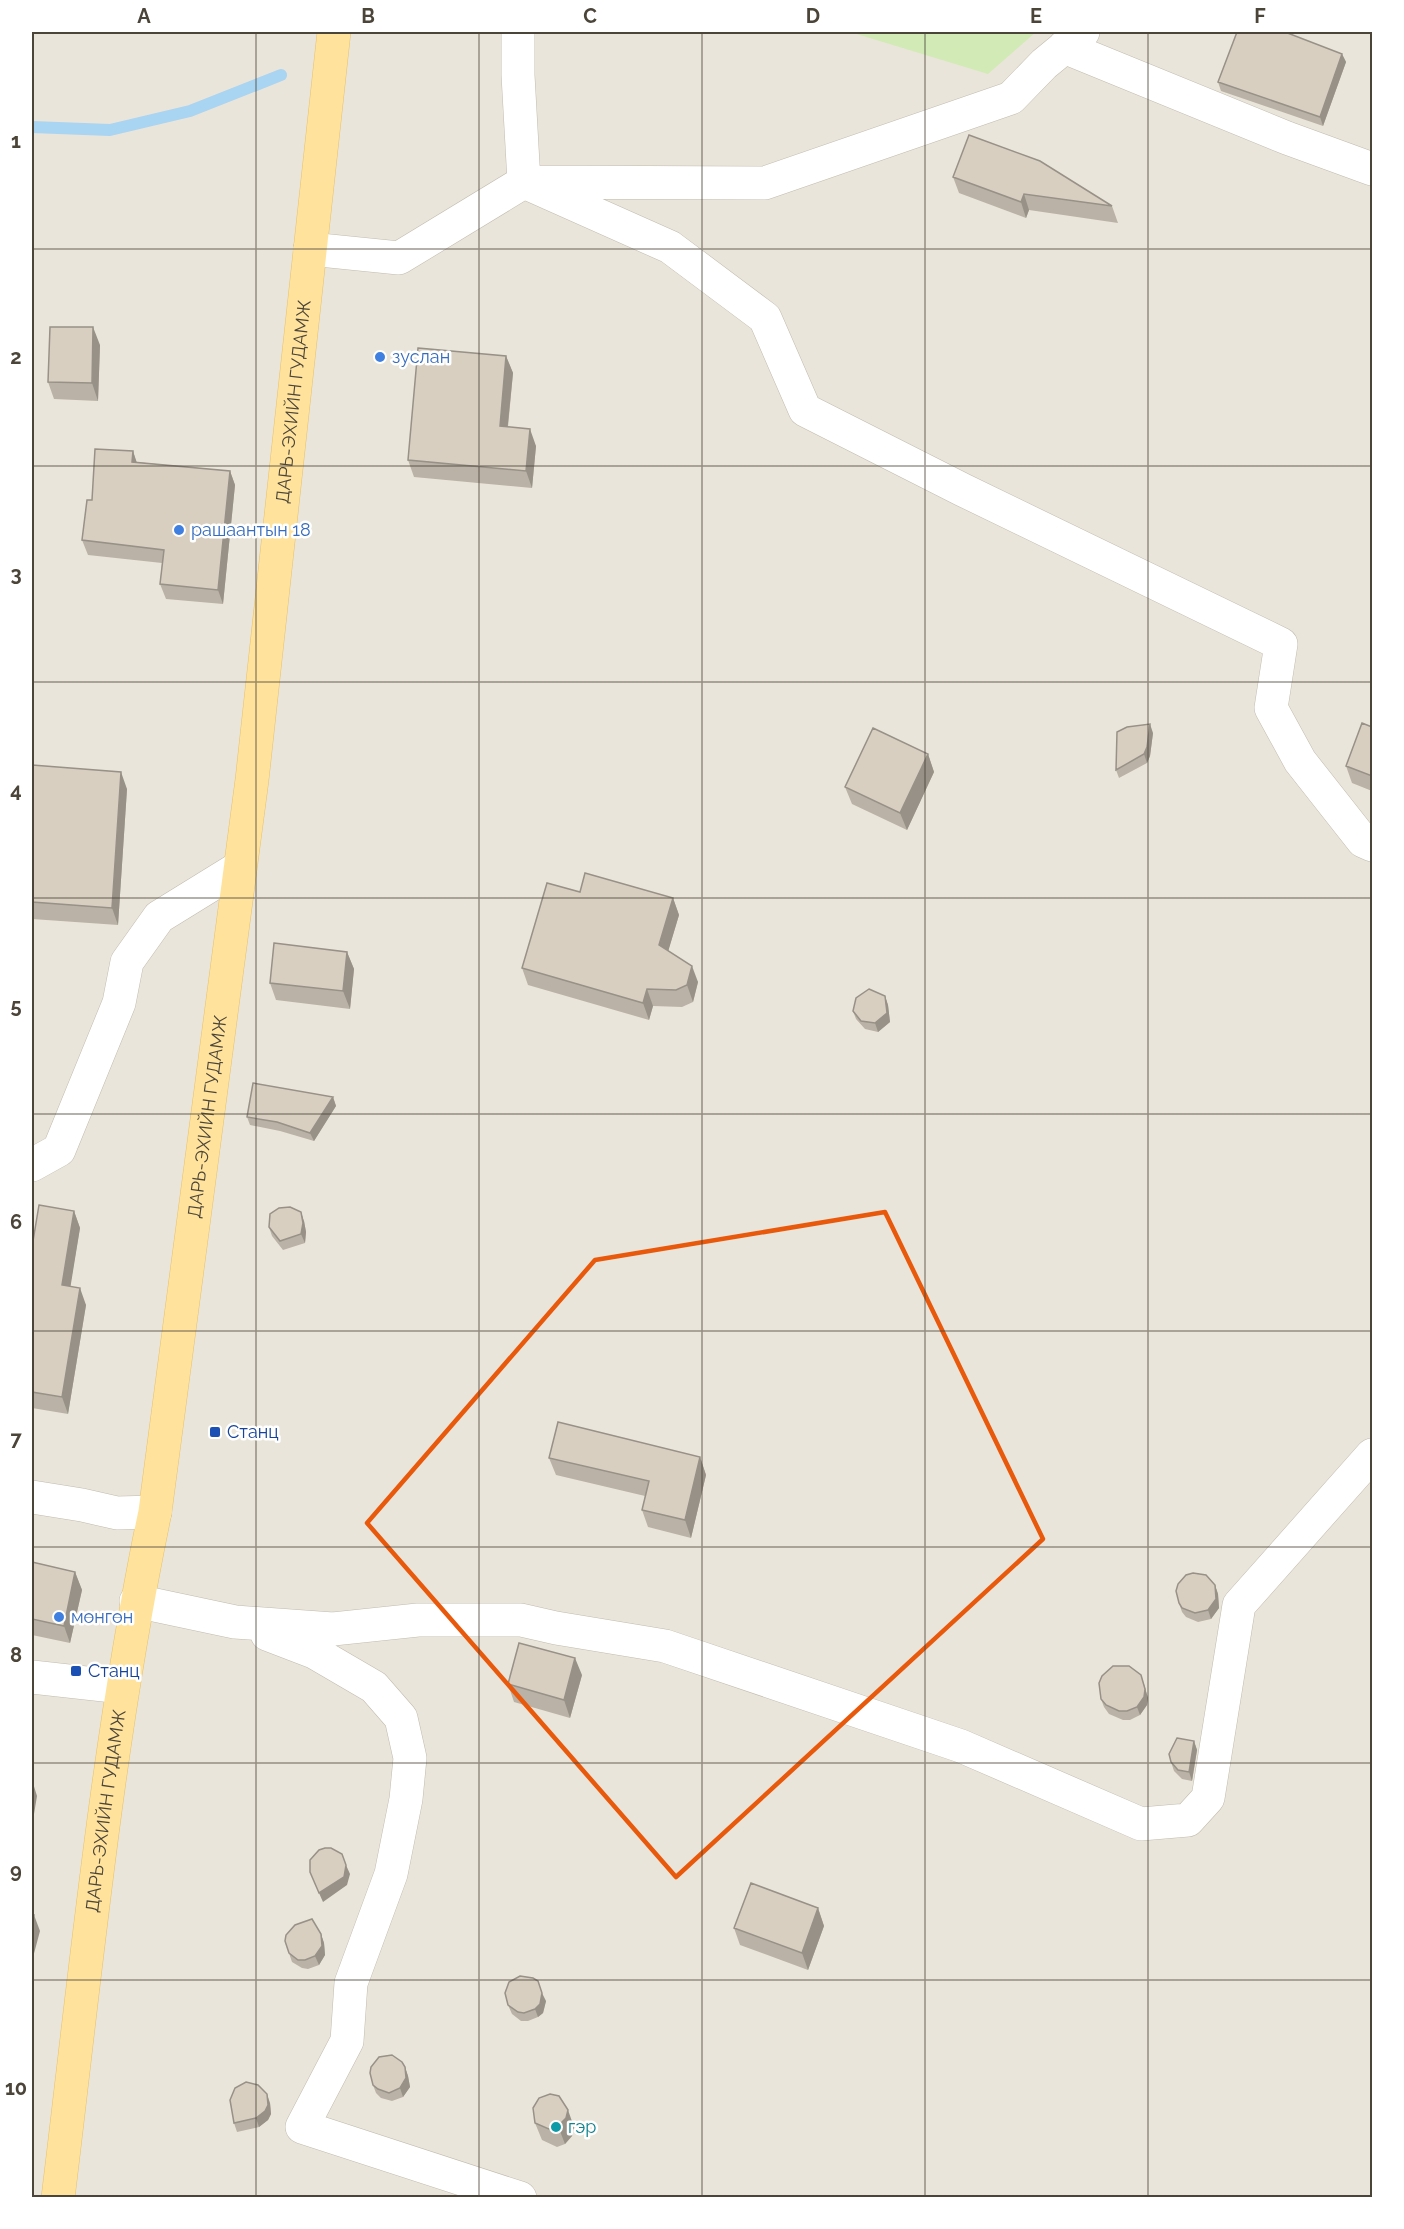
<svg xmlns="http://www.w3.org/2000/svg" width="1404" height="2229" viewBox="0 0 1404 2229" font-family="Raleway,sans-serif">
<rect width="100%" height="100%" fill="#f6f3ec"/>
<path fill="#eae5da" d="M 32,32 L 1372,32 L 1372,2197 L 32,2197 Z"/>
<path fill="#d2eab5" d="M 850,32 L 1036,32 L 988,74 Z"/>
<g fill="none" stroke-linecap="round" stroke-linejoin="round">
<path stroke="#a9d4f2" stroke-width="12" d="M 32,127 L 110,130 L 190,111 L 281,75"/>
<defs>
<path id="minor" d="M 518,32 L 518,75 L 524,182 L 670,247 L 765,318 L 805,410 L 963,490 L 1281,644 L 1271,708 L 1300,761 L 1363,841 L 1372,845
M 1064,47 L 1287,138 L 1372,169
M 310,249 L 399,258 L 524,182 L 765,183 L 1011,98 L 1044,64 L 1083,32
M 32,1165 L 59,1150 L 119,1003 L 127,962 L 159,917 L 240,867
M 32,1497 L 82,1505 L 117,1513 L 155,1512
M 136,1601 L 235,1622 L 333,1629 L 418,1620 L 521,1620 L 556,1628 L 665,1646 L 961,1746 L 1141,1824 L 1188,1820 L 1208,1798 L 1239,1605 L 1372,1455
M 267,1634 L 314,1652 L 374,1687 L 401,1718 L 410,1758 L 406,1799 L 391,1874 L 351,1983 L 347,2041 L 302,2127 L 520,2198
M 32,1677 L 122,1687"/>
<g id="major">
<path id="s1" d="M 58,2198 C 86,1969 108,1738 155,1512 L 252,780 L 334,32"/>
</g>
</defs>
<use href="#minor" stroke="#c2bbae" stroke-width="34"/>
<use href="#major" stroke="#e6c16a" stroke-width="34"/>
<use href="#minor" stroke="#fff" stroke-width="33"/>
<use href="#major" stroke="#ffe39c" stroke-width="33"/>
</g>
<path fill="#bab2a6" d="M 1342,54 L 1346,62 L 1323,126 L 1221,91 L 1218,82 Z
M 953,177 L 1112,206 L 1118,223 L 1029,210 L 1026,218 L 959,193 Z
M 100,345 L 98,401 L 54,399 L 48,382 Z
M 506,356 L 513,373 L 508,427 L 536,446 L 532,488 L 414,477 L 408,460 Z
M 133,451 L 136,462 L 230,471 L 235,485 L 223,604 L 166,599 L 160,584 L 162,563 L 88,555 L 82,540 L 92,500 Z
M 1372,727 L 1372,791 L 1352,783 L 1346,766 Z
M 1153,733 L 1150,756 L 1147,763 L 1119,778 L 1116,770 Z
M 928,754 L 934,772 L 907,830 L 852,804 L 845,787 Z
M 32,765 L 127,789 L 118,925 L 32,919 Z
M 580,892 L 673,898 L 679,915 L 668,951 L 698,982 L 693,1002 L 682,1007 L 653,1006 L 649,1020 L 528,985 L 522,968 Z
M 347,952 L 354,969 L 350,1009 L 276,1000 L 270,983 Z
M 885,996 L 888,1005 L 890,1022 L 878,1032 L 865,1029 L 856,1019 L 853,1011 Z
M 333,1097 L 336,1106 L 314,1141 L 280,1131 L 250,1125 L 247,1117 Z
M 74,1211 L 80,1228 L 70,1286 L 86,1305 L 68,1414 L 32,1408 L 32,1247 Z
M 304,1221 L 306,1232 L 305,1243 L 283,1250 L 272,1236 L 269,1227 Z
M 700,1457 L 706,1475 L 691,1538 L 648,1527 L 642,1510 L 645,1496 L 556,1475 L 549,1458 Z
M 32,1562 L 75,1572 L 82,1590 L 70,1643 L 32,1635 Z
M 1215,1585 L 1218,1594 L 1219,1608 L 1211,1619 L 1198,1622 L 1186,1617 L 1182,1612 L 1179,1603 Z
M 582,1675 L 570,1718 L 514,1702 L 508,1684 Z
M 1144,1684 L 1148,1698 L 1147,1705 L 1140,1715 L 1130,1720 L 1123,1720 L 1109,1714 L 1104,1707 L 1101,1699 Z
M 1194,1741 L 1197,1750 L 1192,1781 L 1182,1779 L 1174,1771 L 1171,1762 Z
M 818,1908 L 824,1926 L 808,1970 L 740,1945 L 734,1928 Z
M 321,1934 L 324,1943 L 325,1955 L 319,1965 L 308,1969 L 302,1968 L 292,1962 L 289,1953 Z
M 546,2001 L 543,2013 L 538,2017 L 528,2021 L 521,2021 L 512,2014 L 508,2005 Z
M 405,2067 L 408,2076 L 410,2087 L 403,2097 L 392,2101 L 381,2098 L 376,2093 L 373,2085 Z
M 270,2103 L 271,2114 L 268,2120 L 259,2127 L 237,2132 L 234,2123 Z
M 535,2123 L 574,2127 L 572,2136 L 565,2144 L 557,2147 L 542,2140 Z"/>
<path fill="#979187" d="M 1342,54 L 1346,62 L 1323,126 L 1320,117 Z
M 1024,194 L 1029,210 L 1026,218 L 1021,202 Z
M 93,327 L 100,345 L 98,401 L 92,383 Z
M 506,356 L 513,373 L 506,443 L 500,426 Z
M 530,429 L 536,446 L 532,488 L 526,471 Z
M 133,451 L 138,466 L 132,462 Z
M 230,471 L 235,485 L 223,604 L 218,590 Z
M 1150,724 L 1153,733 L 1150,756 L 1147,763 L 1144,754 Z
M 928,754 L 934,772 L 907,830 L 900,813 Z
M 121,772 L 127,789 L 118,925 L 112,908 Z
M 673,898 L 679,915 L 665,962 L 659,945 Z
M 347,952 L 354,969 L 350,1009 L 343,991 Z
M 692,966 L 698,982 L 693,1002 L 687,985 Z
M 647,989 L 653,1006 L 649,1020 L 643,1003 Z
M 885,996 L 888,1005 L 890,1022 L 878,1032 L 875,1023 Z
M 333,1097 L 336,1106 L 314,1141 L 310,1133 Z
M 74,1211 L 80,1228 L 68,1302 L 62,1285 Z
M 301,1212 L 304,1221 L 306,1232 L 305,1243 L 301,1234 Z
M 80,1288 L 86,1305 L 68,1414 L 62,1397 Z
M 700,1457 L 706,1475 L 691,1538 L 685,1520 Z
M 75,1572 L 82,1590 L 70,1643 L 64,1626 Z
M 1215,1585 L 1218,1594 L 1219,1608 L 1211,1619 L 1208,1610 Z
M 575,1658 L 582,1675 L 570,1718 L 564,1700 Z
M 1141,1675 L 1148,1698 L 1147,1705 L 1140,1715 L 1137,1707 Z
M 1194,1741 L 1197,1750 L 1192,1781 L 1189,1772 Z
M 32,1780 L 37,1796 L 32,1826 Z
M 346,1865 L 350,1874 L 347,1885 L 323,1902 L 319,1893 Z
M 818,1908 L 824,1926 L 808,1970 L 802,1953 Z
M 34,1915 L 40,1931 L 32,1961 L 32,1924 Z
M 321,1934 L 324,1943 L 325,1955 L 319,1965 L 315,1956 Z
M 542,1993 L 546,2001 L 543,2013 L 538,2017 L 535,2009 Z
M 405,2067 L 408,2076 L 410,2087 L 403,2097 L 400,2088 Z
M 267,2094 L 270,2103 L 271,2114 L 268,2120 L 259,2127 L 256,2118 Z
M 568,2110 L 574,2127 L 572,2136 L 565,2144 L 558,2126 Z"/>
<path fill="#d8cfc1" stroke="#979187" stroke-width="1.5" d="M 1237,32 L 1285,32 L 1342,54 L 1320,117 L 1218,82 Z
M 969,135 L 1040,161 L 1112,206 L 1024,194 L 1021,202 L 953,177 Z
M 50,327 L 93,327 L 92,383 L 48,382 Z
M 418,348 L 506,356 L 500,426 L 530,429 L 526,471 L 408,460 Z
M 95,449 L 133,451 L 132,462 L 230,471 L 218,590 L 160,584 L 164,550 L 82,540 L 87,500 L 92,500 Z
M 1362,723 L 1372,727 L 1372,776 L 1346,766 Z
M 1150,724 L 1147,747 L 1144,754 L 1116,770 L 1117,732 L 1127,727 Z
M 873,728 L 928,754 L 900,813 L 845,787 Z
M 32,765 L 121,772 L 112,908 L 32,902 Z
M 585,873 L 673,898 L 659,945 L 692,966 L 687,985 L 676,990 L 647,989 L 643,1003 L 522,968 L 547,883 L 580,892 Z
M 274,943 L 347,952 L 343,991 L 270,983 Z
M 869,989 L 885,996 L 887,1013 L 875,1023 L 861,1021 L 853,1011 L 856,998 Z
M 253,1083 L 333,1097 L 310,1133 L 277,1122 L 247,1117 Z
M 39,1205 L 74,1211 L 62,1285 L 80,1288 L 62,1397 L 32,1392 L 32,1247 Z
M 290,1207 L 301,1212 L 303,1223 L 301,1234 L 280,1241 L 269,1227 L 270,1214 L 279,1208 Z
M 558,1422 L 700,1457 L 685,1520 L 642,1510 L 649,1481 L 549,1458 Z
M 32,1562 L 75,1572 L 64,1626 L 32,1619 Z
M 1193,1573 L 1206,1575 L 1215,1585 L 1216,1599 L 1208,1610 L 1195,1613 L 1182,1608 L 1179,1603 L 1176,1591 L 1178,1584 L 1186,1575 Z
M 519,1643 L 575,1658 L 564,1700 L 508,1684 Z
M 1113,1666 L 1129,1666 L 1141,1675 L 1145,1689 L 1144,1697 L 1137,1707 L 1127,1711 L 1119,1711 L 1106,1705 L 1101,1699 L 1099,1683 L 1102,1676 Z
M 1177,1738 L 1194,1741 L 1189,1772 L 1178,1770 L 1171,1762 L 1169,1754 Z
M 325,1848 L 331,1848 L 342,1854 L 346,1865 L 344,1877 L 319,1893 L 310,1872 L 310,1860 L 319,1850 Z
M 751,1883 L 818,1908 L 802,1953 L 734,1928 Z
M 32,1915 L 34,1915 L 32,1924 Z
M 312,1919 L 321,1934 L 322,1946 L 315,1956 L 305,1960 L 298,1960 L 289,1953 L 285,1941 L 286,1935 L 295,1925 Z
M 520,1976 L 533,1978 L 538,1981 L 542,1993 L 540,2004 L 535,2009 L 524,2013 L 518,2012 L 508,2005 L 505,1993 L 509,1982 Z
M 392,2055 L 402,2062 L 405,2067 L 406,2078 L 400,2088 L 389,2093 L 378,2089 L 373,2085 L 370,2073 L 371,2067 L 379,2057 Z
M 246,2082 L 258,2085 L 267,2094 L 268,2105 L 265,2111 L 256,2118 L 234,2123 L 230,2100 L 235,2088 Z
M 550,2094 L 559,2096 L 568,2110 L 566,2118 L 558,2126 L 551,2130 L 535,2123 L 533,2108 L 539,2098 Z"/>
<path fill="none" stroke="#e8590c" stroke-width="4.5" stroke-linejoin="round" d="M 885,1212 L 1043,1539 L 676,1877 L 367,1523 L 595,1260 Z"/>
<path fill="none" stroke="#4b4439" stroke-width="1.5" stroke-opacity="0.55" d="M 256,32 L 256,2198M 479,32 L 479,2198M 702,32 L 702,2198M 925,32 L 925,2198M 1148,32 L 1148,2198M 32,249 L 1372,249M 32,466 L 1372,466M 32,682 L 1372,682M 32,898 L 1372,898M 32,1114 L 1372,1114M 32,1331 L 1372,1331M 32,1547 L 1372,1547M 32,1763 L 1372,1763M 32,1980 L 1372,1980"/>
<g fill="#3f7fe0" stroke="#fff" stroke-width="2">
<circle cx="380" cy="357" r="6"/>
<circle cx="179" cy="530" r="6"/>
<circle cx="59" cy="1617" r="6"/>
</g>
<g fill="#1a4fb4" stroke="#fff" stroke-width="2">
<rect x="209" y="1426" width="12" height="12" rx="3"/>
<rect x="70" y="1665" width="12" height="12" rx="3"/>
</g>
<circle fill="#0f9aa8" stroke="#fff" stroke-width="2" cx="556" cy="2127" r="6"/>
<g text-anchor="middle" stroke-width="5" stroke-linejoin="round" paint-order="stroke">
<g font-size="18" fill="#366cbe" stroke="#fff" text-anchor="start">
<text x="392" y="363">зуслан</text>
<text x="191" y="536">рашаантын 18</text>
<text x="71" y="1623">мөнгөн</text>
</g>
<g font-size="18" fill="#4b4439" stroke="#fff">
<text dy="6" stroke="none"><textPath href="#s1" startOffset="1812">ДАРЬ-ЭХИЙН ГУДАМЖ</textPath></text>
<text dy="6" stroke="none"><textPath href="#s1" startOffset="1092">ДАРЬ-ЭХИЙН ГУДАМЖ</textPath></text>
<text dy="6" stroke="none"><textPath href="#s1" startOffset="390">ДАРЬ-ЭХИЙН ГУДАМЖ</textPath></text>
</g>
<g font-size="18" fill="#164399" stroke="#fff" text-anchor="start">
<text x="227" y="1438">Станц</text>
<text x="88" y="1677">Cтанц</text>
</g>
<g font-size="18" fill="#0d838f" stroke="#fff" text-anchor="start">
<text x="568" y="2133">гэр</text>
</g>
</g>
<rect width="1404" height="2229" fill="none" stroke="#ffffff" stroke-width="66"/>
<rect x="33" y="33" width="1338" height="2163" fill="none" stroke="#4b4439" stroke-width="2"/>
<g font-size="20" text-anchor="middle" font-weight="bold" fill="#4b4439">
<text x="144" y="23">A</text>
<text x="368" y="23">B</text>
<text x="590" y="23">C</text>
<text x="813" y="23">D</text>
<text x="1036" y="23">E</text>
<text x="1260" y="23">F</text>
<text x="16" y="148">1</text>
<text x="16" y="364">2</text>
<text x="16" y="581">3</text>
<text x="16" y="797">4</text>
<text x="16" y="1013">5</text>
<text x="16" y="1229">6</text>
<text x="16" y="1446">7</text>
<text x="16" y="1662">8</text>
<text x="16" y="1878">9</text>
<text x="16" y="2095">10</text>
</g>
</svg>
